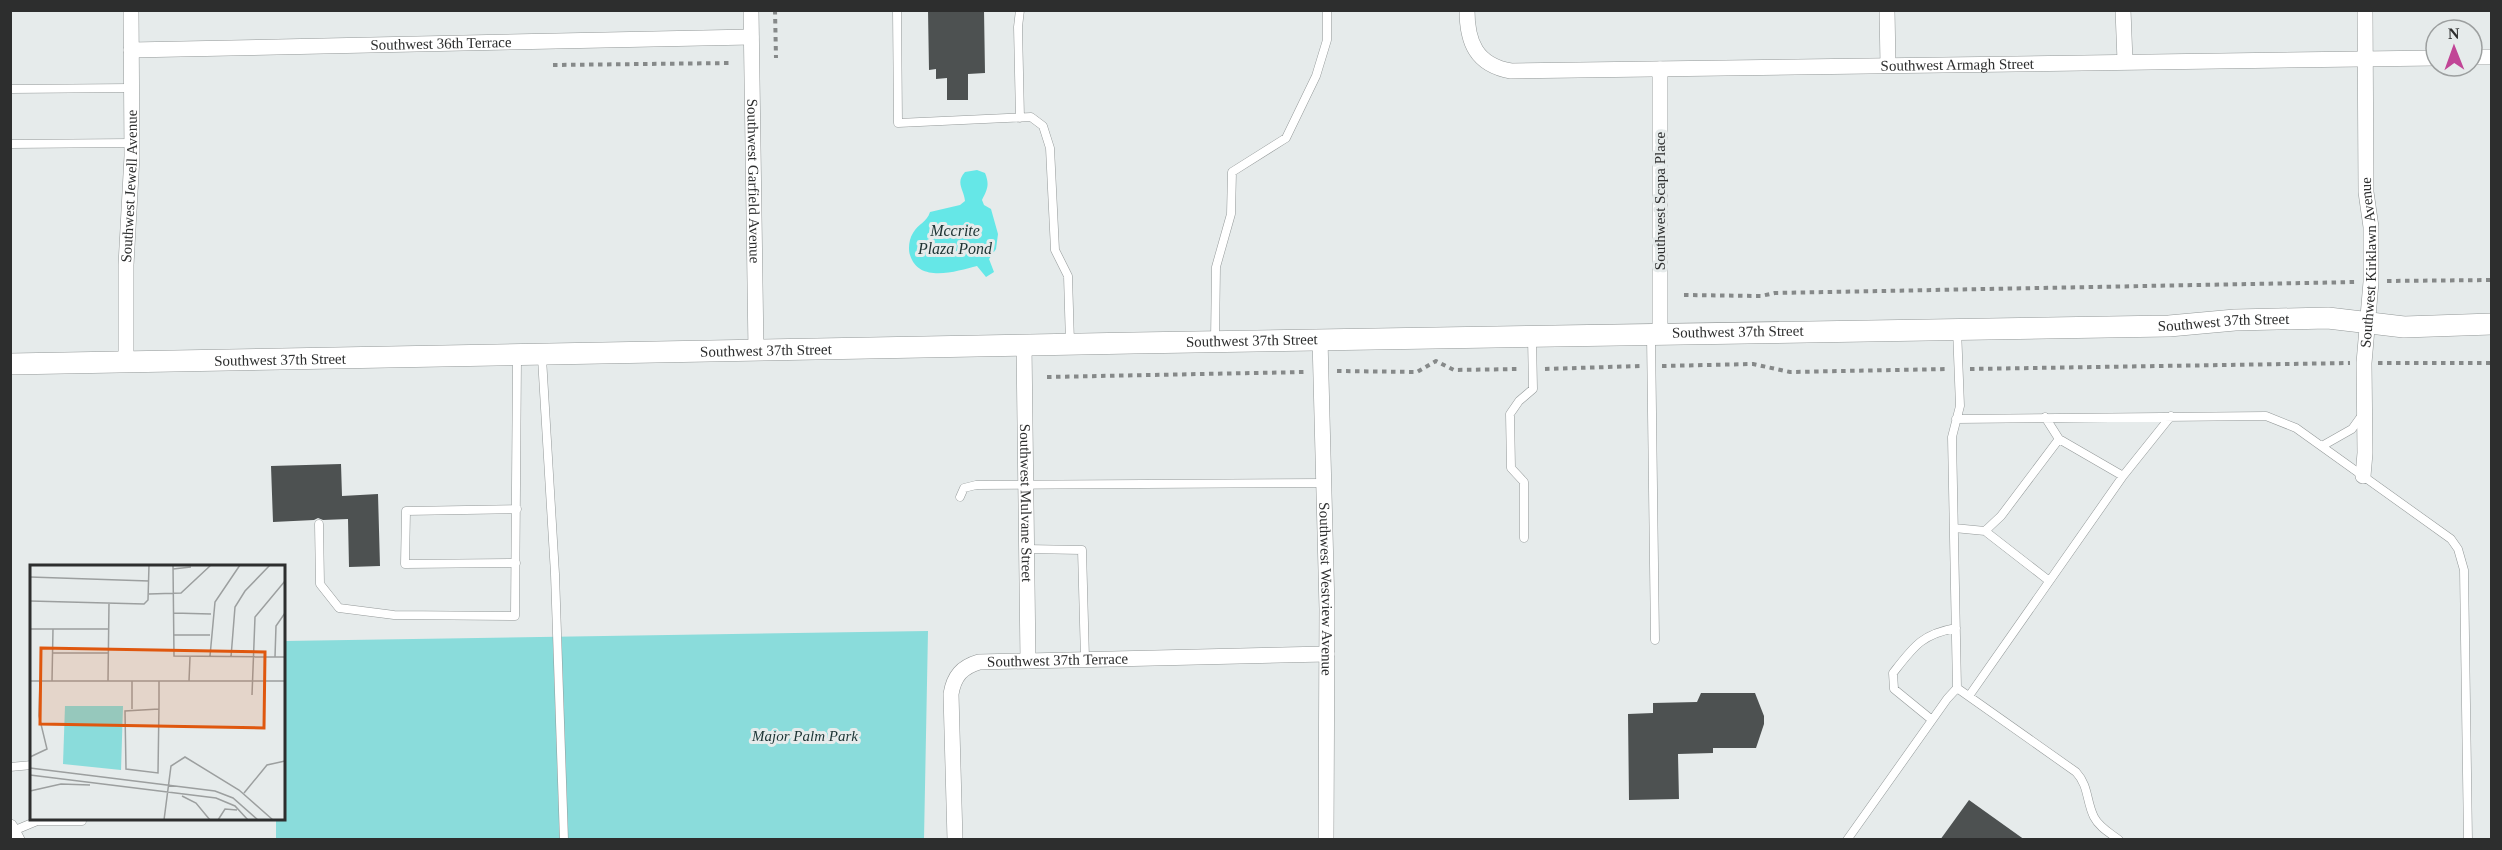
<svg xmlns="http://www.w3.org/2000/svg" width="2502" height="850" viewBox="0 0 2502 850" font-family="'Times New Roman',serif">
<rect width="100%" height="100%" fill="#e6ebeb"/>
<path fill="#8adcdb" d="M 928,631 L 924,839 L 276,840 L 276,819 L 284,818 L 284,641 Z"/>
<path fill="#65e7e7" d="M 977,170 L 985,173 C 990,185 987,190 982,200 L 984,205 L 991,209 L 998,234 L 996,249 L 989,259 L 994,272 L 986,277 L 977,266 C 957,271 919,284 910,255 C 908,249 909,239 913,233 C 918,224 927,222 930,212 L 960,205 L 965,201 C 964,189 955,183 965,172 Z"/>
<path fill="#4d5151" d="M 928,10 L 984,10 L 985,73 L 968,74 L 968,100 L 947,100 L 947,78 L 936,79 L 936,69 L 929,70 Z
M 341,464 L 342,496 L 378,494 L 380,566 L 349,567 L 348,519 L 323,520 L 318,518 L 314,520 L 273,522 L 271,466 Z
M 1701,693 L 1755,693 L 1764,716 L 1764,724 L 1756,748 L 1713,748 L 1713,753 L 1678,754 L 1679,799 L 1629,800 L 1628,714 L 1653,713 L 1653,703 L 1697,702 Z
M 1969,800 L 2025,840 L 1940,840 Z"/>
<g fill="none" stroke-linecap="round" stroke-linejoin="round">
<defs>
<path id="service" d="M 897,10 L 898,123 L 1031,117 L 1043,126 L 1050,148 L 1055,250 L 1068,276 L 1070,343
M 10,89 L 131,88
M 1020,118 L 1018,27 L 1020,10
M 10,144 L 132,143
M 1651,336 L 1655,640
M 1215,340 L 1216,267 L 1231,214 L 1232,172 L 1286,138 L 1316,76 L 1327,40 L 1327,10
M 542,358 L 555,574 L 564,840
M 2045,417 L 2059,439 L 2123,476
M 1956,419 L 2266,416 L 2296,428 L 2451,539 L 2458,549 L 2464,570 L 2468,840
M 2322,446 L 2352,429 L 2362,415
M 960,497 L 964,488 L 976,485 L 1324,483
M 319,524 L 320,584 L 339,608 L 394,615 L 515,616 L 517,358
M 1954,528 L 1985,531 L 2048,580
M 1985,531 L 2001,516 L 2059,439
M 1524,538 L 1524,482 L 1511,468 L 1510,414 L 1519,401 L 1533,389 L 1532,338
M 1026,549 L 1082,550 L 1085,659
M 516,563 L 405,564 L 406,511 L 517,509
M 1957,688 L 2076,772 C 2089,786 2086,801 2094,817 C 2099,827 2110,833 2119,840
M 1969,696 L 2123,476 L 2171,416
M 1932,720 L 1894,689 L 1893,673 C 1914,646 1922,634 1956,628
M 10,767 L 32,765
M 13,831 L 37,821 L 82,821
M 1847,840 L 1947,699 L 1957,688 L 1952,437 L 1960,406 L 1957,329"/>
<g id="minor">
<path id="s1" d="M 751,10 L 756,351"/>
<path id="s2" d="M 1467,10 C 1467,42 1476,65 1511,71 L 2436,58"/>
<path d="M 1887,10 L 1888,65"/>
<path d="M 2123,10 L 2125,61"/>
<path id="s3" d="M 131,50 L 751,37"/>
<path d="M 2472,57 L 2492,57"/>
<path d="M 1660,334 L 1660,69"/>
<path id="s4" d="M 1320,339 L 1327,609 L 1326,840"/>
<path id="s5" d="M 1024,345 L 1028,661"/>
<path id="s6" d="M 126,363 L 126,265 L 132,156 L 131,10"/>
<path id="s7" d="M 2363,476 L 2365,453 L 2364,363 L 2371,282 L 2371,227 L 2366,192 L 2365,10"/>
<path d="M 10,827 L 17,840"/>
<path id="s8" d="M 955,840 L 951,694 C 954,676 962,667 979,662 L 1327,654"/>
</g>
<g id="secondary">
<path id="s9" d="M 10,364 C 730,354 1449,333 2169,326 L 2235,320 L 2328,318 L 2404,327 L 2492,324"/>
</g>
</defs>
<use href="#service" stroke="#939898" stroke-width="9"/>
<use href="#minor" stroke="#939898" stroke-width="16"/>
<use href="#secondary" stroke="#939898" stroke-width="22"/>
<path stroke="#868989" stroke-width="4" stroke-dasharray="4.5 4.5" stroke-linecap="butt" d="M 775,10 L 776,58
M 553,65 L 732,63
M 2387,281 L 2492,280
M 1684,295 L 1761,296 L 1775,293 L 2356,282
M 2378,363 L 2492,363
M 1662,366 L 1753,364 L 1790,372 L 1948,369
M 1545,369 L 1640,366
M 1970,369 L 2350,363
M 1337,371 L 1417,372 L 1436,361 L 1454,370 L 1520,369
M 1047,377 L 1305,372"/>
<use href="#service" stroke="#fff" stroke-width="8"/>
<use href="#minor" stroke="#fff" stroke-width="15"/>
<use href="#secondary" stroke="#fff" stroke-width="21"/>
</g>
<g text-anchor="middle" stroke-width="6" stroke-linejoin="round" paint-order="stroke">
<g font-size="15" fill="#2d2e2e" stroke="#e6ebeb">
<text dy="5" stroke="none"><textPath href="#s3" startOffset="310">Southwest 36th Terrace</textPath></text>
<text dy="5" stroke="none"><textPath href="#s2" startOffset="530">Southwest Armagh Street</textPath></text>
<text dy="5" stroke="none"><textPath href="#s1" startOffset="171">Southwest Garfield Avenue</textPath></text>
<text dy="5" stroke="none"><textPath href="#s6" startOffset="177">Southwest Jewell Avenue</textPath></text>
<text transform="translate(1660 201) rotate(-90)" y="5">Southwest Scapa Place</text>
<text dy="5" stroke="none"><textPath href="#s7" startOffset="214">Southwest Kirklawn Avenue</textPath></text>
<text dy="5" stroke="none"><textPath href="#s9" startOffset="2214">Southwest 37th Street</textPath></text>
<text dy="5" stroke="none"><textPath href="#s9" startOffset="1728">Southwest 37th Street</textPath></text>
<text dy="5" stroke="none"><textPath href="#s9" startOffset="1242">Southwest 37th Street</textPath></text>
<text dy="5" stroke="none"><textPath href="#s9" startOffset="756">Southwest 37th Street</textPath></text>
<text dy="5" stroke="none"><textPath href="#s9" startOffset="270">Southwest 37th Street</textPath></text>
<text dy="5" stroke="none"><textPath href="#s5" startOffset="158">Southwest Mulvane Street</textPath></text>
<text dy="5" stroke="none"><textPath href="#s4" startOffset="250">Southwest Westview Avenue</textPath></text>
<text dy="5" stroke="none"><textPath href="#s8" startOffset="270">Southwest 37th Terrace</textPath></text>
</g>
<g font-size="15" font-style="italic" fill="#1c3333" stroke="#e6ebeb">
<text x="805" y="741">Major Palm Park</text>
</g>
<g font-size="16" font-style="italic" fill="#1d3333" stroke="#e6ebeb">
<text x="955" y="236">Mccrite<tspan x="955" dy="18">Plaza Pond</tspan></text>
</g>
</g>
<g transform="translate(30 565)">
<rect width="255" height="255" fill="#e6ebeb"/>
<path d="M 35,141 L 93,141 L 91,205 L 33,199 Z" fill="#8adcdb"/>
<path fill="none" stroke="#9c9f9f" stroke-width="1.5" d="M 143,0 L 144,91 L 255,92M 143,4 L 161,2M 0,12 L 119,16M 119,29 L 151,28 L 181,0M 0,36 L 114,39 L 118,35 L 119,0M 143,48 L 181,49M 0,64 L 78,64M 143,70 L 180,70M 23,88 L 78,88M 180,91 L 185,37 L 210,0M 201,92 L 205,42 L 215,26 L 240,0M 245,92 L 246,61 L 255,48M 0,116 L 255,116M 22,116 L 23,64M 78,116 L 79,38M 129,116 L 129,140 L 128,208 L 96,204 L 95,146 L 129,144M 159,116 L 160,92M 222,130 L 225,52 L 255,16M 102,144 L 102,116M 0,192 L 17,184 L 9,151 L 10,116M 0,203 L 185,226 L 203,233 L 228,255M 0,210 L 186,233 L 205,241 L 218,255M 0,226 L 31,219 L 60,220M 214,228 L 237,200 L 255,196M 152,231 L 166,238 L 180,255M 134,255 L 141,201 L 155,192 L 209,225 L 243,255M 188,255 L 195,244 L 207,245"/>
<path fill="#df570e" fill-opacity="0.15" stroke="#df570e" stroke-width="3" d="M 11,83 L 235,87 L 234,163 L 10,159 Z"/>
<rect width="255" height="255" fill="none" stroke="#2d2e2e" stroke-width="3"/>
</g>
<rect width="2502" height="850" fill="none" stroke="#2d2e2e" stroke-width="24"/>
<g transform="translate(2454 48) rotate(359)"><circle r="28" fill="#e6ebeb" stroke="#9c9f9f" stroke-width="1.5"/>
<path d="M0-4.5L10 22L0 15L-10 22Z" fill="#c14596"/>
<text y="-9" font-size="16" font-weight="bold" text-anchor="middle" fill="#2d2e2e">N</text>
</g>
</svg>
